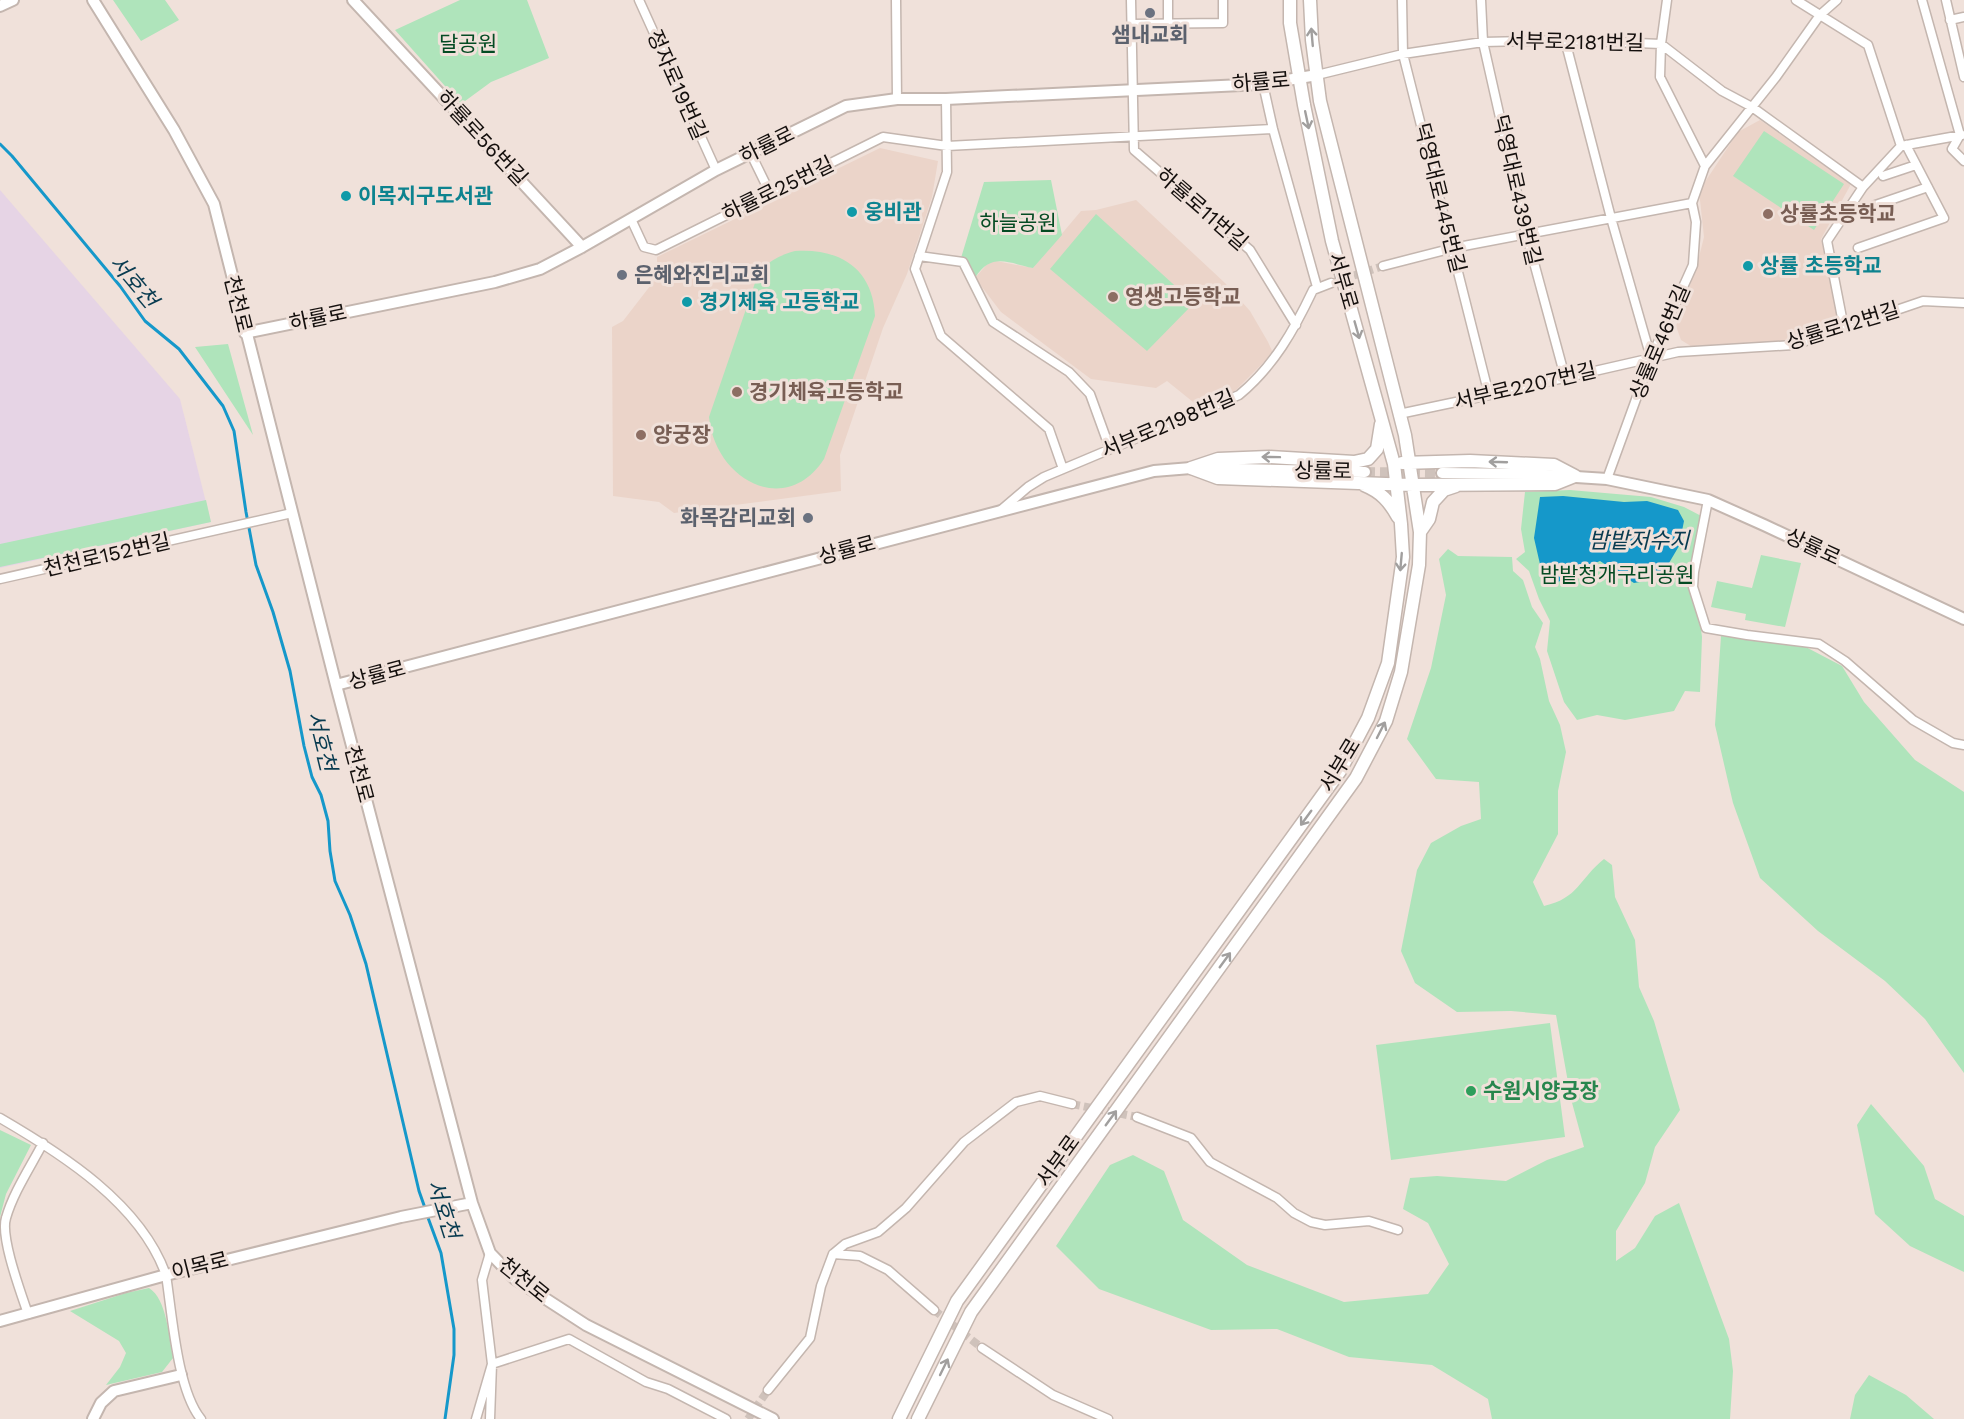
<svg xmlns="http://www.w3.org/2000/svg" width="1964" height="1419" viewBox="0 0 1964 1419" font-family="'Work Sans','Noto Sans KR',sans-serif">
<rect width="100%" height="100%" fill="#f0e1da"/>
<path fill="#e6d4e5" d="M 0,190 L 180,399 L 211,522 L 0,568 Z"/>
<path fill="#ebd4c9" d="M 1760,120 L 1851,184 L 1821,239 L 1840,324 L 1788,341 L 1694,348 L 1681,340 L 1676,326 L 1697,265 L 1704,237 L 1699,191 L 1738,132 Z
M 880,148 L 938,161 L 932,197 L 907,274 L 883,328 L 840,455 L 841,491 L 674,513 L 659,502 L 613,496 L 612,327 L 623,321 L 657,277 L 657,257 Z
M 1136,200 L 1225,283 L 1250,311 L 1268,342 L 1273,353 L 1235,391 L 1198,406 L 1167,381 L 1156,388 L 1091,379 L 1001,312 L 975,278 L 988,263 L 996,261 L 1033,268 L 1081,211 L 1096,210 Z"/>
<path fill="#afe4bb" d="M 113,0 L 165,0 L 179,20 L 141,41 Z
M 460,0 L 527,0 L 549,58 L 491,82 L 461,104 L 395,30 Z
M 1764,131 L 1844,184 L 1814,230 L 1733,176 Z
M 1051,180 L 1062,235 L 1033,268 C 1008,263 991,252 975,278 L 961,258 L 984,182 Z
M 1096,214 L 1194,303 L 1147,351 L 1050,269 Z
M 795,251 C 839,248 873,268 875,316 L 824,459 C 786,518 715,480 709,417 L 756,280 C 764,263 777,256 795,251 Z
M 228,344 L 253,435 L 195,347 Z
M 1570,490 L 1651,497 L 1684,507 L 1709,520 L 1700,554 L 1696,592 L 1702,637 L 1700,692 L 1685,691 L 1674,711 L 1625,720 L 1597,715 L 1577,720 L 1564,702 L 1547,651 L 1550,621 L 1539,599 L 1529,571 L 1516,559 L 1525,552 L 1521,529 L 1525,492 Z
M 206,500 L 211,522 L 0,567 L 0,544 Z
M 1448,549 L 1458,556 L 1512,557 L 1513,571 L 1523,580 L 1532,607 L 1543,623 L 1535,647 L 1540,659 L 1549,701 L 1560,725 L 1566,752 L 1558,791 L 1558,834 L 1533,882 L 1544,906 C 1579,898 1579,879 1604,859 L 1612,865 L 1615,897 L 1635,940 L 1639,987 L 1654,1021 L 1680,1110 L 1655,1147 L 1645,1183 L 1616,1231 L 1616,1261 L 1635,1248 L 1655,1216 L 1679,1203 L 1729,1339 L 1733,1371 L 1730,1419 L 1492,1419 L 1488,1399 L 1432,1365 L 1349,1357 L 1277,1329 L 1211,1330 L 1099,1289 L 1056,1246 L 1110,1165 L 1133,1155 L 1164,1171 L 1183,1220 L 1247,1265 L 1344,1302 L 1428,1294 L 1449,1264 L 1428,1223 L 1403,1209 L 1410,1178 L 1437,1176 L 1506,1181 L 1547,1160 L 1584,1147 L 1571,1099 L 1556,1015 L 1511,1011 L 1457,1012 L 1415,983 L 1401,951 L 1417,870 L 1431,843 L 1461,826 L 1481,819 L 1479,782 L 1436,779 L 1407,739 L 1431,668 L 1446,595 L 1439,559 Z
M 1761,555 L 1801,563 L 1785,627 L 1745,620 L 1746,614 L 1711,607 L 1717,581 L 1752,588 Z
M 1721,636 L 1800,644 L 1842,666 L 1864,702 L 1915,760 L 1964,792 L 1964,1073 L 1925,1019 L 1885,981 L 1818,931 L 1760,878 L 1733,803 L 1715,725 Z
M 1550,1023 L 1565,1137 L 1391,1160 L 1376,1045 Z
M 1871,1104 L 1924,1166 L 1935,1199 L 1964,1216 L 1964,1272 L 1910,1246 L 1875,1214 L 1857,1125 Z
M 0,1130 L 31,1145 L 6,1194 L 0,1217 Z
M 149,1288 C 167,1299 169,1338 173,1358 L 162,1372 L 106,1385 L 120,1367 L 126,1353 L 119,1341 L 70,1311 L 126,1293 Z
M 1869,1375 L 1906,1395 L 1934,1419 L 1850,1419 L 1855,1395 Z"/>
<path fill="#1598ca" d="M 1563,496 L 1624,502 L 1647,501 L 1678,510 L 1684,521 L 1679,546 L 1669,563 L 1651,580 L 1634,583 L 1600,561 L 1570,574 L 1557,583 L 1547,580 L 1542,573 L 1534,538 L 1540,497 Z"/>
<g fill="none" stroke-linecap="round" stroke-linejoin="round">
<path stroke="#1598ca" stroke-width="3" d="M 0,144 L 12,156 L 120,286 L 145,321 L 179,349 L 223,406 L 234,431 L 246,512 L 256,565 L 273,612 L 290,671 L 304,746 L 312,777 L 321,795 L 328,821 L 330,851 L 335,881 L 350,915 L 366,964 L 419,1191 L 425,1208
M 427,1215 L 441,1253 L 454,1329 L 454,1355 L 445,1419"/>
<path stroke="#cfc2bb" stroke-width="8" stroke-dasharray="8 4" stroke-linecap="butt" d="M 1331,283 L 1383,266
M 1072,1104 L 1137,1117
M 934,1310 L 982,1348
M 748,1419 L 768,1390"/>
<path stroke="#cfc2bb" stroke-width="10" stroke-dasharray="10 5" stroke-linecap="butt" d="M 1365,472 L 1442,473"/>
<defs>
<path id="minor" d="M 639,0 L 716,170
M 896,0 L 897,99
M 1131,0 L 1134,150 L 1250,250 L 1296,325
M 1402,0 L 1403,54 L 1489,395
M 1481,0 L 1483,42 L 1526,233 L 1565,377
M 1667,0 L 1661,44 L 1660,77 L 1705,166 L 1692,203
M 1796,0 L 1868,45 L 1901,146 L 1863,187 L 1827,241 L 1844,328
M 1922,0 L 1960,135 L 1952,149 L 1964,161
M 1946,0 L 1964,77
M 1950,20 L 1964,17
M 1168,23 L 1168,0
M 1131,24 L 1223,23 L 1223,0
M 1565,40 L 1611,218 L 1651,358
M 1317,75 L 1403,54 L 1483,42 L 1565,40 L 1661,44 L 1722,91 L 1752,107 L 1863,187
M 1263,84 L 1273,129 L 1317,287
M 946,99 L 947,172 L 915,269 L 941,336 L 1049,429 L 1063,469
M 1901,146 L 1962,135
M 751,154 L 770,193
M 1705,166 L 1776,77 L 1820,15 L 1837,0
M 1883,176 L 1916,165
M 1858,211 L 1928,187
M 631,219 L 644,247 L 656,250 L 883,137 L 947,146 L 1273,129
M 1858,248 L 1944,218 L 1906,145
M 919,256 L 963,262 L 993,322 L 1069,372 L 1090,394 L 1110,449
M 1383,266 L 1453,248 L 1692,203
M 1399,414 L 1489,395 L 1678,352 L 1794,345 L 1923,301 L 1964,303
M 1607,479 L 1651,358 L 1693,265 L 1696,222 L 1692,203
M 1708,500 L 1694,572 L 1693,587 L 1706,628 L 1747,635 L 1819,644 L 1845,661 L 1913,720 L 1953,743 L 1964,745
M 1001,510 L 1028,487 L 1044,477 L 1239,395 C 1274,366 1294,330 1313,290 L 1331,283
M 0,579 L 292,513
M 1137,1117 L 1191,1138 L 1210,1162 L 1277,1198 L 1294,1213 L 1311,1222 L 1325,1225 L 1369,1221 L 1398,1230
M 0,1118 C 62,1154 141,1204 166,1275 C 172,1313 177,1390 201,1419
M 833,1254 L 860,1256 L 888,1270 L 934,1310
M 28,1314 C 21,1293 0,1237 6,1218 C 13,1193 31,1166 43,1143
M 982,1348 L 1053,1395 L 1108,1419
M 768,1390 L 810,1338 L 821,1286 L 833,1254 L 845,1244 L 878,1232 L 906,1208 L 964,1142 L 1016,1102 L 1040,1096 L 1072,1104
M 476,1419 L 492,1364 L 482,1280 L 490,1253
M 490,1419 L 492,1364 L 569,1339 L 646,1382 L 668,1389 L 726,1419"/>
<path id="tertiary" d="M 93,0 L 174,130 L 214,204 L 336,685 L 472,1203 L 490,1253 L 515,1279 L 586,1325 L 773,1419
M 353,0 L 582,247
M 0,6 L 13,0
M 245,333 L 495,282 L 540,269 L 582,247 L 716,170 L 846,106 L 897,99 L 946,99 L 1263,84 L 1317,75
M 1442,473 L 1530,474 L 1607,479 L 1708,500 L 1764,525 L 1964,619
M 336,685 L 1154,471 L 1191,468 L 1365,472
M 0,1321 L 166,1275 L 401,1217 L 472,1203
M 93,1419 L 101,1403 L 114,1391 L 181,1375"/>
<path id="secondary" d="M 1402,463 L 1470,461 L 1554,465 L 1575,476
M 1191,468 L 1218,478 L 1413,485 L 1555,484 L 1575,476
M 1191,468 L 1218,459 L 1269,457 L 1354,462 L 1368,459 L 1377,449 L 1381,424
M 1364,485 C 1381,492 1389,501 1398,517
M 1420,532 L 1429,519 L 1433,502 L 1444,490 L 1456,486
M 899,1419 L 957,1301 L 1340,771 L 1368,718 L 1388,663 L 1403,557 L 1401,524 L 1394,464 L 1332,241 L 1304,105 L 1290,23 L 1290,0
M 918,1419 L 971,1312 L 1356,778 L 1386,721 L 1401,672 L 1419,565 L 1420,532 L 1405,435 L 1320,101 L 1312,40 L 1310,0"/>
</defs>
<use href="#minor" stroke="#c4b6af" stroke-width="11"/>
<use href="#tertiary" stroke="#c4b6af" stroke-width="14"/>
<use href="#secondary" stroke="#c4b6af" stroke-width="15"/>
<use href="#minor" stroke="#fff" stroke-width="8"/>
<use href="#tertiary" stroke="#fff" stroke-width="10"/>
<use href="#secondary" stroke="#fff" stroke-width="12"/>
</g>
<defs><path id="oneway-shaft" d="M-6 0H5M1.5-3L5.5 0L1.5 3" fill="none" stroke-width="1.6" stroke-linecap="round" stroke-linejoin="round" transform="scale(1.5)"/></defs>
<g stroke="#a19f9e">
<use href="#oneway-shaft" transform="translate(1312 37) rotate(-95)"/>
<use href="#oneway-shaft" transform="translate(1307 120) rotate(78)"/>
<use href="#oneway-shaft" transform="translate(1357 330) rotate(74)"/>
<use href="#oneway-shaft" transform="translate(1271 457) rotate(-179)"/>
<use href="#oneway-shaft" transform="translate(1498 462) rotate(-178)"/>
<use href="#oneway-shaft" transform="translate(1401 562) rotate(95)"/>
<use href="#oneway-shaft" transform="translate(1381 730) rotate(-63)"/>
<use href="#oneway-shaft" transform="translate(1306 818) rotate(126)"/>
<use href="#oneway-shaft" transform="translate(1225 960) rotate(-54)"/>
<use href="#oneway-shaft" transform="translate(1111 1118) rotate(-54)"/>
<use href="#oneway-shaft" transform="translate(944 1367) rotate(-64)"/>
</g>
<g fill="#6b7280" stroke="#f0e1da" stroke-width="2">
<circle cx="1150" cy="13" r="6"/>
<circle cx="622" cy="275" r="6"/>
<circle cx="808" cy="518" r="6"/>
</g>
<g fill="#0f9aa8" stroke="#f0e1da" stroke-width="2">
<circle cx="346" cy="196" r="6"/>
<circle cx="852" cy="212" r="6"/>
<circle cx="1748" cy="266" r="6"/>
<circle cx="687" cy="302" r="6"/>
</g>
<g fill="#8d6e63" stroke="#f0e1da" stroke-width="2">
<circle cx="1768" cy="214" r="6"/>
<circle cx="1113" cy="297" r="6"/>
<circle cx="737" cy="392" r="6"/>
<circle cx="641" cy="435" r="6"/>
</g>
<circle fill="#2e9e5b" stroke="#f0e1da" stroke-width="2" cx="1471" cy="1091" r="6"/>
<g text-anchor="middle" stroke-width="6" stroke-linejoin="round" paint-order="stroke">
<g font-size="21" font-weight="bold" fill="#5b616d" stroke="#f0e1da">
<text x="1150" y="42">샘내교회</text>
<text x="634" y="282" text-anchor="start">은혜와진리교회</text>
<text x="796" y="525" text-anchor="end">화목감리교회</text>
</g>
<g font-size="21" fill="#140f0d" stroke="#f0e1da">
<text transform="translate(1575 42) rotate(1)" y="7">서부로2181번길</text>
<text transform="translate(1261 82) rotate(-5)" y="7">하률로</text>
<text transform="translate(677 85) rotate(66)" y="7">정자로19번길</text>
<text transform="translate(482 138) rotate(47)" y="7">하률로56번길</text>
<text transform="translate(767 145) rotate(-26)" y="7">하률로</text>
<text transform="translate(778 189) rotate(-26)" y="7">하률로25번길</text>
<text transform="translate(1517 190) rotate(77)" y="7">덕영대로439번길</text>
<text transform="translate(1440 198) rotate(76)" y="7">덕영대로445번길</text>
<text transform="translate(1202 209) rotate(41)" y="7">하률로11번길</text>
<text transform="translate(1343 281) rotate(74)" y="7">서부로</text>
<text transform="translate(238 304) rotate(76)" y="7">천천로</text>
<text transform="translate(318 318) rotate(-12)" y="7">하률로</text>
<text transform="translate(1843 326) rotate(-17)" y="7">상률로12번길</text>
<text transform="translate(1660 342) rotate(-67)" y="7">상률로46번길</text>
<text transform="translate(1525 386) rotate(-13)" y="7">서부로2207번길</text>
<text transform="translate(1168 424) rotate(-23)" y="7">서부로2198번길</text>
<text transform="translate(1323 471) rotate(1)" y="7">상률로</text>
<text transform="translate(1813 547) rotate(25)" y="7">상률로</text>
<text transform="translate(847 550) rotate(-15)" y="7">상률로</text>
<text transform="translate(107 555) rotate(-13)" y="7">천천로152번길</text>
<text transform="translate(377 675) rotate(-15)" y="7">상률로</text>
<text transform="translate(1340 765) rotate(-59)" y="7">서부로</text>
<text transform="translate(359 774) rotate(75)" y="7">천천로</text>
<text transform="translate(1058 1161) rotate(-54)" y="7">서부로</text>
<text transform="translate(200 1266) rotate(-14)" y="7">이목로</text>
<text transform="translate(524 1280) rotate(39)" y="7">천천로</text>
</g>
<g font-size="21" fill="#044b23" stroke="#f0e1da">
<text x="468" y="51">달공원</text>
<text x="1018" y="230">하늘공원</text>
<text x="1617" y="582">밤밭청개구리공원</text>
</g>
<g font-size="21" font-weight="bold" fill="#0d838f" stroke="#f0e1da" text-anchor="start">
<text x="358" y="203">이목지구도서관</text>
<text x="864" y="219">웅비관</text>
<text x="1760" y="273">상률 초등학교</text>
<text x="699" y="309">경기체육 고등학교</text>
</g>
<g font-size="21" font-weight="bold" fill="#785e54" stroke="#f0e1da" text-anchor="start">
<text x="1780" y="221">상률초등학교</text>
<text x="1125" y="304">영생고등학교</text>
<text x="749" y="399">경기체육고등학교</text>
<text x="653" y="442">양궁장</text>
</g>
<g font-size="21" font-weight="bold" fill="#27864d" stroke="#f0e1da" text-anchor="start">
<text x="1483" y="1098">수원시양궁장</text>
</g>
<g font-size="22" font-style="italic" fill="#083b50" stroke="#f0e1da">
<text transform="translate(134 281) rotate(50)" y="8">서호천</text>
<text x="1639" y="548">밤밭저수지</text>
<text transform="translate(322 741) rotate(76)" y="8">서호천</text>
<text transform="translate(444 1209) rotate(72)" y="8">서호천</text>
</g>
</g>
</svg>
